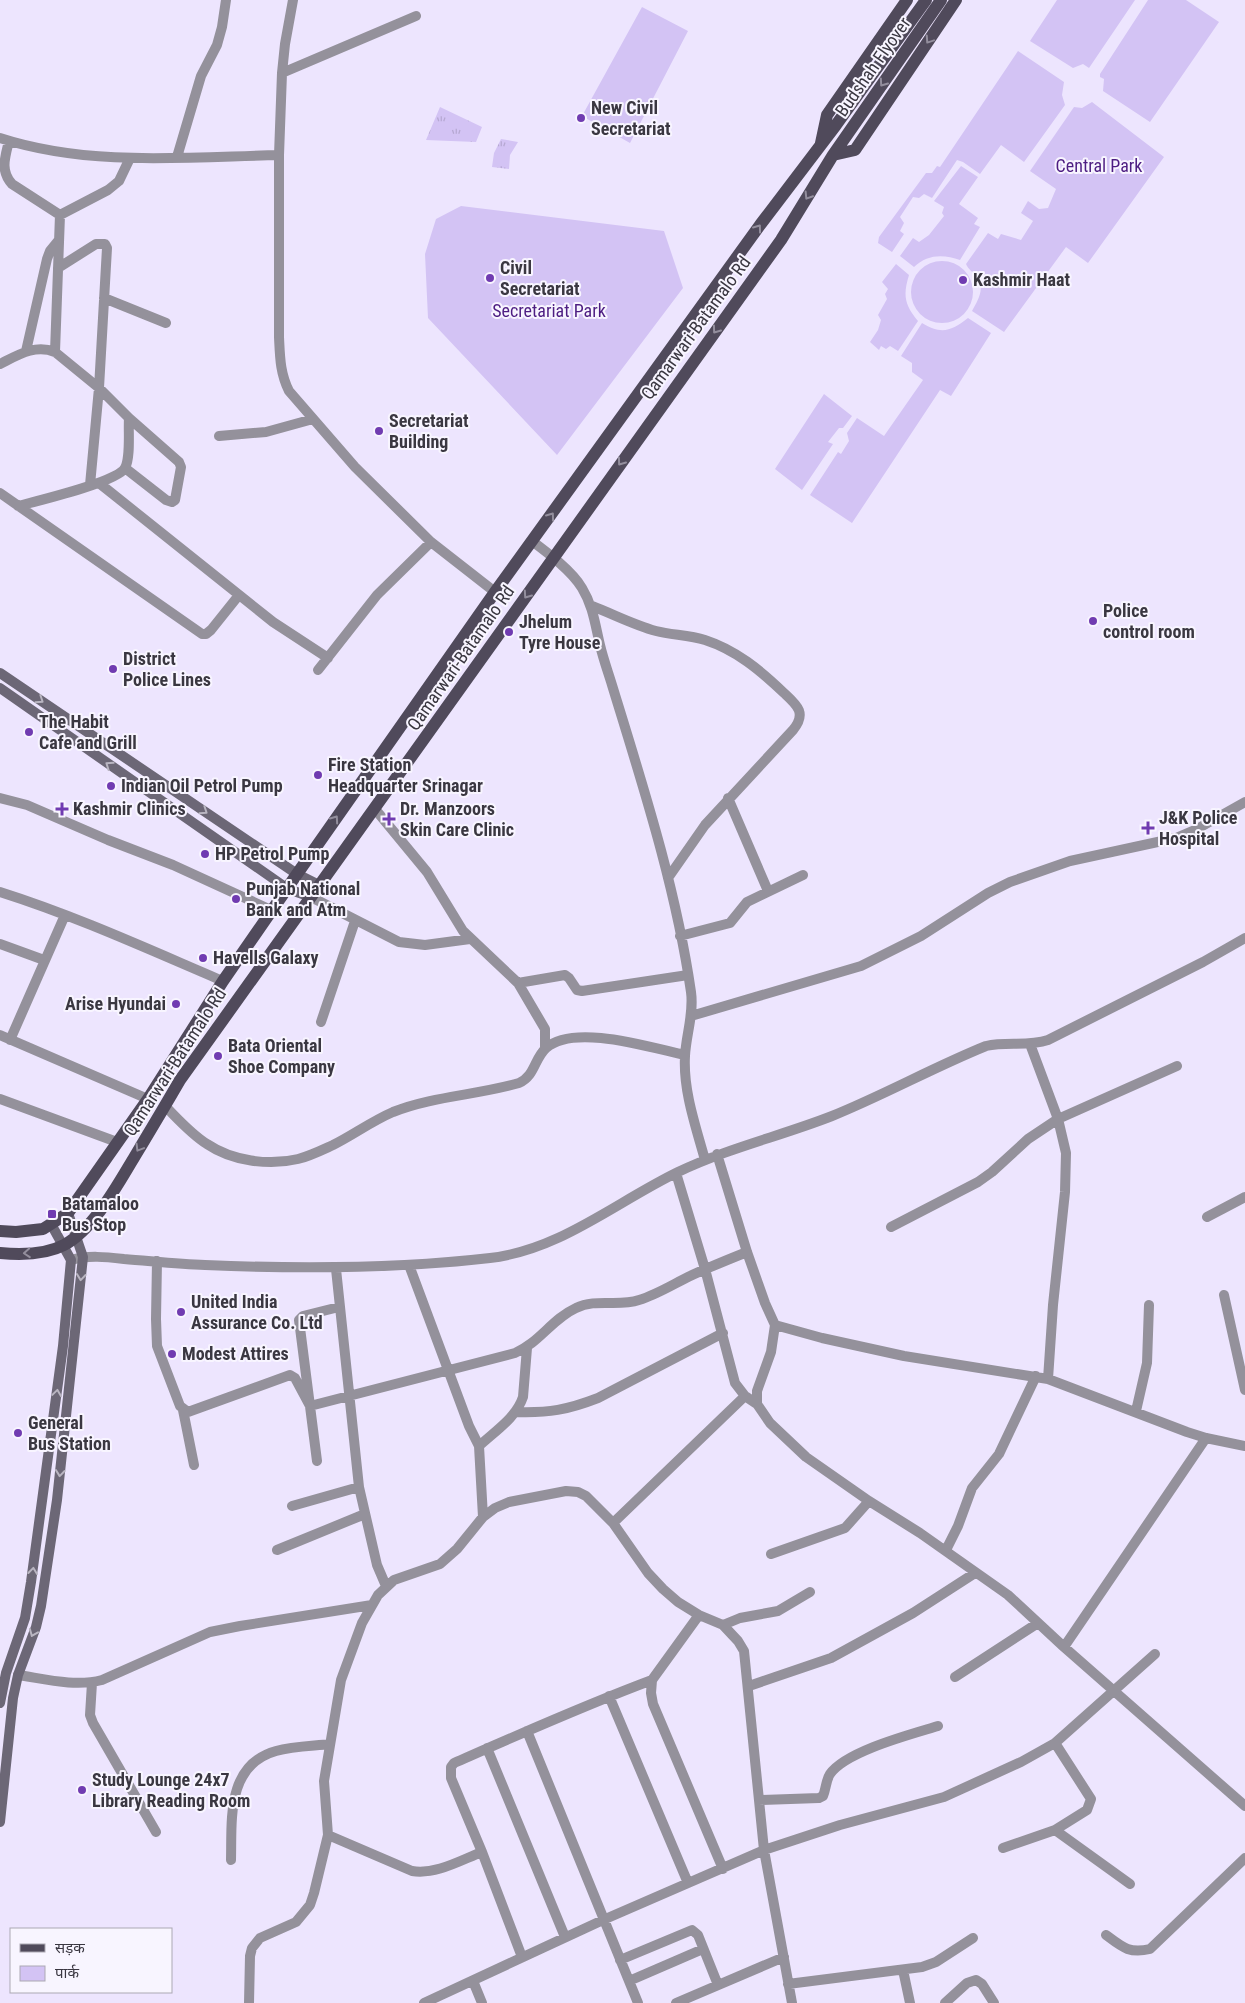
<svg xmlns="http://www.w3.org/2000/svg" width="1245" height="2003" viewBox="0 0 1245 2003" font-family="'Roboto Condensed','Noto Sans Devanagari',sans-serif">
<defs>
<pattern id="grass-tufts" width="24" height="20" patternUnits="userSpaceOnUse" patternTransform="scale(1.25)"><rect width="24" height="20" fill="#d3c3f4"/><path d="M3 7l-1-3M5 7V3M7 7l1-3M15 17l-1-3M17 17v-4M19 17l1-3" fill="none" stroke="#b6a8d2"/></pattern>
</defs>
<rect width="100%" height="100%" fill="#ede5fe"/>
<path fill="url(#grass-tufts)" d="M 440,107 L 482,127 L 476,142 L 426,140 Z
M 501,139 L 518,142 L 510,155 L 509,169 L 492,167 L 494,153 Z"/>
<path fill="#d3c3f4" d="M 1057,0 L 1135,0 L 1089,68 L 1083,64 L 1073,68 L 1030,41 Z
M 1148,0 L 1186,0 L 1219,22 L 1150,122 L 1103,91 L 1104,79 L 1100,77 L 1100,74 Z
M 642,7 L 688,31 L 630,143 L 582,116 Z
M 1018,51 L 1064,82 L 1062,95 L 1065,105 L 1024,162 L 1001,145 L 980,174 L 963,162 L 957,160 L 932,198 L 924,194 L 919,198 L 913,197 L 900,217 L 904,223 L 900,231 L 904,234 L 892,252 L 878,243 L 879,237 L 926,173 L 932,173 L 937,166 L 940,167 Z
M 1092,102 L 1164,157 L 1088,263 L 1066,247 L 1004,332 L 972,311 C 978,300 986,288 976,276 C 973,272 968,269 966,264 L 988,233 L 998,239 L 1001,234 L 1021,240 L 1033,221 L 1021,213 L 1028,201 L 1039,209 L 1048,208 L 1056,189 L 1030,171 L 1074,107 L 1082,108 Z
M 961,166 L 978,177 L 959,204 L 978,218 L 974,224 L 980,227 L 960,260 C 944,254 927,254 914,267 L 900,256 L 913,238 L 919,242 L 929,235 L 944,216 L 942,213 L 944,207 L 934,201 Z
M 461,206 L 664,231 L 683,288 L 557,455 L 428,318 L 425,254 L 436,219 Z
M911 292a31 31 0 1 1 62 0a31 31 0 1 1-62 0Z
M 896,264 L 909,275 C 903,295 904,304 918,321 L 898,351 L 890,346 L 886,349 L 881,346 L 879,350 L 870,342 L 878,330 L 881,320 L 878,315 L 887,299 L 885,294 L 888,289 L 882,282 Z
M 968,318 L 991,333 L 951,396 L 940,390 L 852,523 L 810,495 L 838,452 L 841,454 L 849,441 L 847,433 L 857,418 L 884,436 L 923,380 L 912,372 L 912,363 L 901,356 L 922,323 C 942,335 951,331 968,318 Z
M 824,394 L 852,416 L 843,428 L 839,428 L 828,442 L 833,444 L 802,490 L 775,469 Z"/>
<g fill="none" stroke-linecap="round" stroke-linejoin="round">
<path stroke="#94919b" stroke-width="10" d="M 293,0 L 285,44 L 282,73 L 279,155 L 279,337 C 280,357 280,373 289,391 L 355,467 L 431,542 L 495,592
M 282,73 L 416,16
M 0,138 C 89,167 187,157 279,155
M 9,141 C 5,157 0,171 12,184 L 60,215 L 108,190 L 119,181 L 130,158
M 177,157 L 201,76 L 217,45 L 222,27 L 226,0
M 58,268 L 96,244 L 105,244 L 107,248 L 99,388 L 90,485
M 104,298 L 166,323
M 26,351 L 47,259 L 50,251 L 59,240
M 55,352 L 60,215
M 0,364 C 18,355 35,344 55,352 L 99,388 L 129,418 C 128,430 131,457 125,468 C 117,482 37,501 18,506
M 219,436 L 266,432 L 313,419
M 125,468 L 166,500 L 172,502 L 175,500 L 181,467 L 179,462 L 129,418
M 99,483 L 273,622 L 328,658
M 0,493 L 202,634 L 206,634 L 211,630 L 239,595
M 532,541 C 548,553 572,571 582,588 C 593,606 595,624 600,645 C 603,658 608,672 612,685 C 643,786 676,888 691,992 C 694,1014 686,1035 685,1056 C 683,1091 696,1127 705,1160
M 592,606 C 613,614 634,625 656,631 C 672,635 689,635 705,640 C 736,650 760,670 784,693 C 797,705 807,713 793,730 L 705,825 L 668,878
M 318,670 L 377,595 L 431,542
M 0,798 L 27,805 L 108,840 L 173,865 L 271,910
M 728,798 L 768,891
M 375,809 L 427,872 L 463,931 L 518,983 L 565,975 L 569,978 L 577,990 L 582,991 L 688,975
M 0,892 C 76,916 150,950 223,981
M 311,897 L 399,942 L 425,945 L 470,939
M 680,936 L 730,923 L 747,902 L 803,875
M 0,944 L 44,960
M 518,983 L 545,1029 L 545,1048
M 691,1016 L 861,966 L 921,936 L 988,893 L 1010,882 L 1070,861 L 1176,838 L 1197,829 L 1245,802
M 321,1022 L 355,921
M 0,1035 L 148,1099
M 10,1040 L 65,915
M 1030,1044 L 1058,1119 L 1066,1153 L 1065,1192 L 1053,1305 L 1048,1379
M 0,1099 L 117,1142
M 165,1106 C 178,1119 191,1134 207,1144 C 232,1161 269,1166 298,1159 C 310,1156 322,1150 333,1145 C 353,1135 372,1121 393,1112 C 433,1096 478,1095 519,1083 C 535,1076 534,1059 546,1048 C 574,1023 652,1048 685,1055
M 717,1154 L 747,1252 L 765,1303 L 775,1325 L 771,1352 L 757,1391 L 757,1404 L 770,1423 L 806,1457 L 869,1501 L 920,1533 L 1008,1595 L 1064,1647 L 1245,1806
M 676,1173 L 705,1269 L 735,1383 L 745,1396 L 757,1404
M 1207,1217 L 1245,1197
M 891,1227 L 978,1182 L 992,1172 L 1028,1139 L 1058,1119 L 1177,1066
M 71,1260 C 88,1255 106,1257 124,1259 C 151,1261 178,1264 205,1265 C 300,1269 395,1269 490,1258 C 560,1250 616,1202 678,1172 C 728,1148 781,1136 832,1116 C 884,1095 934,1067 986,1046 C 1007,1041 1027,1047 1048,1040 L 1203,962 L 1245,938
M 157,1261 L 156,1319 L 157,1346 L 180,1406 L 188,1412 L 290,1375 L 295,1378 L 310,1406 L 515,1353 C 539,1343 552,1319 576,1308 C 596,1298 618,1307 639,1300 C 656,1295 672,1285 688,1277 C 707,1268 727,1260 747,1252
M 409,1265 L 469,1426 L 479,1446
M 336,1269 L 359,1487 L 377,1565 L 386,1586
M 1224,1295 L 1245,1390
M 775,1325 L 822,1338 L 904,1356 L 1048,1379 L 1187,1432 L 1206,1438 L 1245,1446
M 183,1410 L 194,1465
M 1136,1411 L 1147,1363 L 1149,1305
M 516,1412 C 549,1413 567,1410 598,1398 L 723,1333
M 317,1461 L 299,1320 L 303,1316 L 339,1307
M 292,1506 L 359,1487
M 483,1517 L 479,1446 C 495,1431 516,1418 523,1397 L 527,1348
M 613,1523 L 745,1396
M 277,1550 L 365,1514
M 946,1550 L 958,1526 L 972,1488 L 999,1454 L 1036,1376
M 771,1554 L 845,1528 L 869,1501
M 699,1615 L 652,1680 L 651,1693 L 653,1704 L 723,1869
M 723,1625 L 740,1618 L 778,1611 L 810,1592
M 1064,1647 L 1206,1438
M 18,1675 C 45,1679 75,1687 102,1680 L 210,1632 L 240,1626 L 372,1605
M 955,1677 L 1038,1623
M 92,1683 L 90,1715 L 93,1723 L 156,1832
M 749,1686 L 831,1658 L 913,1613 L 975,1573
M 609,1696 L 688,1883
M 527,1731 L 638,2003
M 487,1748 L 565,1937
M 759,1800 L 819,1798 L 823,1796 C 826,1789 826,1780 830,1774 C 846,1751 912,1734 938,1726
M 1055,1830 L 1130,1884
M 328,1835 L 412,1871 C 436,1875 461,1860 482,1852
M 1003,1848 L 1055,1830 L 1087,1810 L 1091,1799 L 1055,1743
M 231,1860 C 232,1820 226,1765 276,1751 C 293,1746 312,1746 330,1744
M 1106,1935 C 1122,1947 1129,1954 1150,1949 L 1245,1858
M 522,1957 L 482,1852 L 451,1778 L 451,1767 L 454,1763 C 520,1734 585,1705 652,1680
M 620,1960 L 692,1930 L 698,1935 L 718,1985
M 903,1970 L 910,2003
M 473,1981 L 482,2003
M 629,1981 L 703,1949
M 788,1984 L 922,1967 L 936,1962 L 973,1938
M 249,2003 L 250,1956 L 252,1948 L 260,1938 L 296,1922 L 310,1905 L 314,1893 L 328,1835 L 324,1781 L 341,1680 L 362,1623 L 378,1595 L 394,1580 L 440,1564 L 457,1549 L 483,1517 L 495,1508 L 509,1502 L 566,1491 L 578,1492 L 586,1496 L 613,1523 L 648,1573 L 663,1589 L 678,1602 L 699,1615 L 723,1625 L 738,1641 L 744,1651 L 764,1850 L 792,2003
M 424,2003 L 603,1920 L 764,1850 L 840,1825 L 944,1797 L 1021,1762 L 1055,1743 L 1155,1654
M 676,2003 L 784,1957
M 945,2003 L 967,1983 L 976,1980 L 982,1984 L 994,2003"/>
<path stroke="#6c6776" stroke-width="10" d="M 0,673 L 297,874 L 319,885
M 0,688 L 288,889 L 311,897
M 0,1703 L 6,1673 L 25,1618 L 31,1582 L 63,1346 L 71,1260 L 51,1224
M 0,1822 L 13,1698 L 18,1675 L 36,1627 L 41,1606 L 57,1500 L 83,1257 L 68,1213"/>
<path stroke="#504a5b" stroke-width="12" d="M 821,143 L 827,115 L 907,0
M 833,155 L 855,150 L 956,0
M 0,1231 L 16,1232 L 43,1229 L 68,1213 L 148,1099 L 223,981 L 297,874 L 495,592 L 760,225 L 836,125 L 926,0
M 0,1253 C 21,1255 45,1255 64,1245 C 94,1229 118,1184 135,1156 C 150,1131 165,1106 180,1080 L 781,240 L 833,155 L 941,0"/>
</g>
<defs><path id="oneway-chevron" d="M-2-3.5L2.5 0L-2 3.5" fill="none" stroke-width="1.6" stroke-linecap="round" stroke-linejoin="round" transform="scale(1.25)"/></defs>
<g stroke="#938e9d">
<use href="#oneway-chevron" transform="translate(929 40) rotate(124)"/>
<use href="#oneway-chevron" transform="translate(883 83) rotate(125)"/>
<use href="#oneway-chevron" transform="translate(808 196) rotate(122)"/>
<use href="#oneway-chevron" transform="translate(758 228) rotate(-54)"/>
<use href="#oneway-chevron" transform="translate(716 330) rotate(126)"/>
<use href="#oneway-chevron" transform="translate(621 462) rotate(126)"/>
<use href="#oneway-chevron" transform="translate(551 516) rotate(-54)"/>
<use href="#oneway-chevron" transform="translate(527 595) rotate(125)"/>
<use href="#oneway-chevron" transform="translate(335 819) rotate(-55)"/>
<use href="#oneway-chevron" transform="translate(139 1148) rotate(121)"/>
<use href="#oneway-chevron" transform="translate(27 1253) rotate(176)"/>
</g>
<g stroke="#b9b5c1">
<use href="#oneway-chevron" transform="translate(40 700) rotate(34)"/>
<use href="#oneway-chevron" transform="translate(109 765) rotate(-145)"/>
<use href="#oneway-chevron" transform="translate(204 811) rotate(34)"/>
<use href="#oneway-chevron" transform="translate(81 1277) rotate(96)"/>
<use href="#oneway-chevron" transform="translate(57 1393) rotate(-82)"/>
<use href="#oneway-chevron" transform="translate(60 1473) rotate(96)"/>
<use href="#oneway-chevron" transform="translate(33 1571) rotate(-83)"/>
<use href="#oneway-chevron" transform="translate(33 1633) rotate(112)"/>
</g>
<g fill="#703bb1" stroke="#f8f5ff" stroke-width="2">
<circle cx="581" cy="118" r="5"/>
<circle cx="490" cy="278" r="5"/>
<circle cx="963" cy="280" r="5"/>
<circle cx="379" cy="431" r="5"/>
<circle cx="1093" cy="621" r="5"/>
<circle cx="509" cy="632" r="5"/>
<circle cx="113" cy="669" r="5"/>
<circle cx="29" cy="732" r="5"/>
<circle cx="318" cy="775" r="5"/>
<circle cx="111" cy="786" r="5"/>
<path d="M59.5 801.5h5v5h5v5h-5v5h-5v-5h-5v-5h5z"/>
<path d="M386.5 811.5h5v5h5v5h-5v5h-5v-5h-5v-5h5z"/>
<path d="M1145.5 820.5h5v5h5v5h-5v5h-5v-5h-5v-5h5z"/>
<circle cx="205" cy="854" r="5"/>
<circle cx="236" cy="899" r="5"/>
<circle cx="203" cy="958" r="5"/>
<circle cx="176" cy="1004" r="5"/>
<circle cx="218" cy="1056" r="5"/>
<rect x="47" y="1209" width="10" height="10" rx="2.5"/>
<circle cx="181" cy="1312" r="5"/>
<circle cx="172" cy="1354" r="5"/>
<circle cx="18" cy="1433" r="5"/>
<circle cx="82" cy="1790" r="5"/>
</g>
<g text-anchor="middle" stroke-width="4" stroke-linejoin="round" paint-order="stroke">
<g font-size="18" fill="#3a3741" stroke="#f8f5ff">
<text transform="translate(873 67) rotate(-55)" y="6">Budshah Flyover</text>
<text transform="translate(696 328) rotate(-54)" y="6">Qamarwari-Batamalo Rd</text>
<text transform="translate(461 658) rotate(-55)" y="6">Qamarwari-Batamalo Rd</text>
<text transform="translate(175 1062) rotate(-57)" y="6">Qamarwari-Batamalo Rd</text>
</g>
<g font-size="18" font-weight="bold" fill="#3a3741" stroke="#f8f5ff" text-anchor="start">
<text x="591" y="114">New Civil<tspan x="591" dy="21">Secretariat</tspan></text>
<text x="500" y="274">Civil<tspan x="500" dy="21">Secretariat</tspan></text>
<text x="973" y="286">Kashmir Haat</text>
<text x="389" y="427">Secretariat<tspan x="389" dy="21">Building</tspan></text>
<text x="1103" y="617">Police<tspan x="1103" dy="21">control room</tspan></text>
<text x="519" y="628">Jhelum<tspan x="519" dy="21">Tyre House</tspan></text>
<text x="123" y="665">District<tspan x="123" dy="21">Police Lines</tspan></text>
<text x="39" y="728">The Habit<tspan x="39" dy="21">Cafe and Grill</tspan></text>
<text x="328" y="771">Fire Station<tspan x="328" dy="21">Headquarter Srinagar</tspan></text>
<text x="121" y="792">Indian Oil Petrol Pump</text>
<text x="73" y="815">Kashmir Clinics</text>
<text x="400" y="815">Dr. Manzoors<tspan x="400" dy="21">Skin Care Clinic</tspan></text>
<text x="1159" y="824">J&amp;K Police<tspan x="1159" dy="21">Hospital</tspan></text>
<text x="215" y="860">HP Petrol Pump</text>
<text x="246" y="895">Punjab National<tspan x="246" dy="21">Bank and Atm</tspan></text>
<text x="213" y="964">Havells Galaxy</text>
<text x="166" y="1010" text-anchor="end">Arise Hyundai</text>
<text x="228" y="1052">Bata Oriental<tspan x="228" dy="21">Shoe Company</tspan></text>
<text x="62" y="1210">Batamaloo<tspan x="62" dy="21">Bus Stop</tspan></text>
<text x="191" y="1308">United India<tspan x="191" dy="21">Assurance Co. Ltd</tspan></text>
<text x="182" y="1360">Modest Attires</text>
<text x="28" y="1429">General<tspan x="28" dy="21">Bus Station</tspan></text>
<text x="92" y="1786">Study Lounge 24x7<tspan x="92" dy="21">Library Reading Room</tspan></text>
</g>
<g font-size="18" fill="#4d1d82" stroke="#f8f5ff">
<text x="1099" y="172">Central Park</text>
<text x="549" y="317">Secretariat Park</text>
</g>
</g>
<rect x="10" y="1928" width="162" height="65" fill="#f8f5ff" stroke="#aca9b3"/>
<rect x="20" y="1944" width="25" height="8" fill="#504a5b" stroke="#aca9b3"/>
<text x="55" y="1953" font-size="15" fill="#3a3741">सड़क</text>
<rect x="20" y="1966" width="25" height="15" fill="#d3c3f4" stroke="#aca9b3"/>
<text x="55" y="1978" font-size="15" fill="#3a3741">पार्क</text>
</svg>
